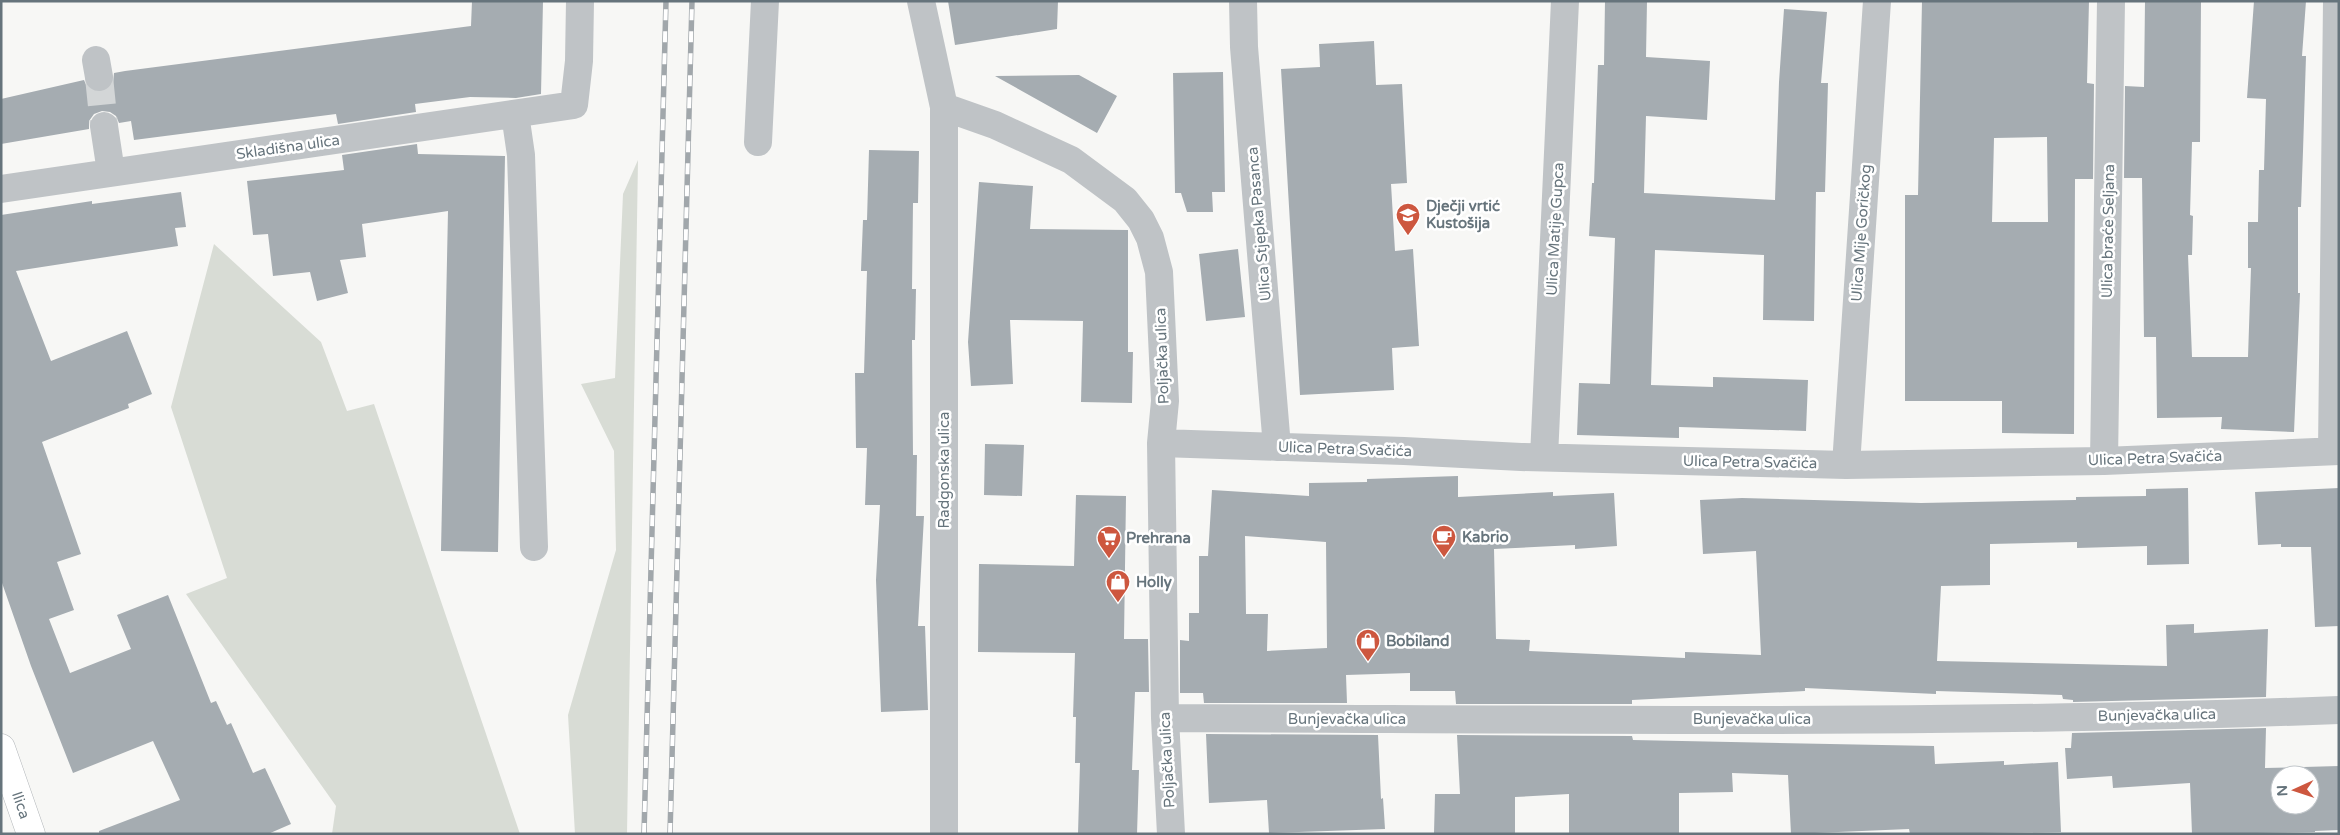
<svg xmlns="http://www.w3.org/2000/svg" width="2340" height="835" viewBox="0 0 2340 835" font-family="'Varela Round',sans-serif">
<rect width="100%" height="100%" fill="#f7f7f5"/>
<path fill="#d8dcd5" d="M 638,160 L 627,834 L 575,834 L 568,715 L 616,550 L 614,451 L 581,384 L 615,378 L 623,194 Z
M 214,244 L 321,342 L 347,411 L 374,404 L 520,834 L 332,834 L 336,806 L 186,594 L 227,578 L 171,407 Z"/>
<path fill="#a5acb1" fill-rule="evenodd" d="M 472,1 L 543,1 L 541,94 L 516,98 L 470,97 L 415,104 L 416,112 L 338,124 L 336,114 L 134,140 L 131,121 L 119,123 L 116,116 L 110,112 L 102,111 L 94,114 L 89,121 L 89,129 L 1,144 L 1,99 L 84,80 L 87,87 L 93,91 L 101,92 L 109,89 L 113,83 L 114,73 L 125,71 L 471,26 Z
M 948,1 L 1058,1 L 1057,29 L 955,45 Z
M 1605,1 L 1647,1 L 1646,57 L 1710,61 L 1707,120 L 1646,116 L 1644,193 L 1775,200 L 1779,82 L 1784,9 L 1827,12 L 1821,83 L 1828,83 L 1825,192 L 1816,192 L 1814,321 L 1763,320 L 1764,255 L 1655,250 L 1651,385 L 1713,387 L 1713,377 L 1808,380 L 1806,431 L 1679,427 L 1679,438 L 1577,435 L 1579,383 L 1610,384 L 1615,238 L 1589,236 L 1592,183 L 1594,183 L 1598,65 L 1604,65 Z
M 1922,1 L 2089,1 L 2087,83 L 2094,84 L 2093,179 L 2075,179 L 2074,434 L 2002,433 L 2002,401 L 1905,401 L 1905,195 L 1918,195 ZM 2047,137 L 2048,222 L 1992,222 L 1994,138 Z
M 2145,1 L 2201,1 L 2200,142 L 2192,142 L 2190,215 L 2193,216 L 2192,255 L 2188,255 L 2192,357 L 2248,357 L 2251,268 L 2248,268 L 2248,222 L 2258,222 L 2259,170 L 2264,170 L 2266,99 L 2247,98 L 2254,1 L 2306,1 L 2302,56 L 2306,56 L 2303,151 L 2301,207 L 2298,207 L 2298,293 L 2300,293 L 2294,432 L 2221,429 L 2222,417 L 2157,418 L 2156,337 L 2144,337 L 2142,178 L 2124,178 L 2125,86 L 2144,87 Z
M 1374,41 L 1376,85 L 1402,84 L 1407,183 L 1391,184 L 1395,251 L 1413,249 L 1419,346 L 1392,348 L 1394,390 L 1300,395 L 1281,69 L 1320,67 L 1319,44 Z
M 1223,72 L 1225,192 L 1212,192 L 1213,212 L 1187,212 L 1181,193 L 1175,193 L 1173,73 Z
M 1079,75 L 1117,96 L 1097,133 L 995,76 Z
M 417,144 L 418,154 L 505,156 L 498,552 L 441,551 L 448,211 L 362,224 L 366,257 L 340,260 L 348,293 L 317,301 L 310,272 L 273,276 L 268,234 L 253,235 L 247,181 L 344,170 L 342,155 Z
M 869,150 L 919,151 L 918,203 L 913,203 L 912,289 L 916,289 L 915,340 L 912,340 L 913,455 L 917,455 L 916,516 L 924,516 L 918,626 L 925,626 L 928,710 L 881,712 L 876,580 L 880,505 L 865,505 L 867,448 L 856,448 L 855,373 L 864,373 L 867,271 L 861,271 L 863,220 L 867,220 Z
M 979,182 L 1033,186 L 1030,229 L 1128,230 L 1128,352 L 1133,352 L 1132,403 L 1081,402 L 1083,321 L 1010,320 L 1013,384 L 971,386 L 968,342 Z
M 181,192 L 186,227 L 175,228 L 178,246 L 16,271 L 51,361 L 127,331 L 152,394 L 128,404 L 129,408 L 42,442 L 81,554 L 57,562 L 74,610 L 49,619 L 70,673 L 131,649 L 117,615 L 168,595 L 211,703 L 216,701 L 227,725 L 231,723 L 253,773 L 265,768 L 291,824 L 268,834 L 99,834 L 99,831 L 180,800 L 153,741 L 73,773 L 31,666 L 1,580 L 1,215 L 92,201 L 92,204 Z
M 1238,249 L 1245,317 L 1206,321 L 1199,254 Z
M 985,444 L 1024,445 L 1022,496 L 984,495 Z
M 1458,476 L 1458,497 L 1553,492 L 1553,496 L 1614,493 L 1617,546 L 1575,549 L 1575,545 L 1494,549 L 1496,639 L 1530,640 L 1529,651 L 1685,658 L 1685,652 L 1761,655 L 1756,551 L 1703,554 L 1700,500 L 1742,498 L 1921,503 L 2076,500 L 2076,497 L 2146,496 L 2146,489 L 2188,488 L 2189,564 L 2147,565 L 2147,546 L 2077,548 L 2077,542 L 1990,544 L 1990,585 L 1941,586 L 1937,661 L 2167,666 L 2166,625 L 2194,624 L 2194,633 L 2268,629 L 2266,697 L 2073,702 L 2073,700 L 2063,699 L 2062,695 L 1936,691 L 1936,694 L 1805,688 L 1805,691 L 1632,700 L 1632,704 L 1456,704 L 1455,691 L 1410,691 L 1410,673 L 1346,675 L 1347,703 L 1204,703 L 1203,693 L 1180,693 L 1180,640 L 1189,641 L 1189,613 L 1199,613 L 1199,556 L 1208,556 L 1212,490 L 1309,496 L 1309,483 L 1367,482 L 1367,479 ZM 1245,536 L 1326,542 L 1327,648 L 1267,651 L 1268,614 L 1246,614 Z
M 2339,488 L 2339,626 L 2315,627 L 2311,547 L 2281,547 L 2281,544 L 2258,545 L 2255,492 Z
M 1076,495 L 1126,496 L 1124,639 L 1148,639 L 1149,692 L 1135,692 L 1132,770 L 1139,770 L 1137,834 L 1078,834 L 1080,763 L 1075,763 L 1076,717 L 1073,717 L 1075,653 L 978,652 L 979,564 L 1074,566 Z
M 2266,728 L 2265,768 L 2339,766 L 2339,830 L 2315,831 L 2315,832 L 2192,834 L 2190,783 L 2113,788 L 2112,776 L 2067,779 L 2065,748 L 2071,748 L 2072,733 ZM 2280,775 L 2310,775 L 2310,805 L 2280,805 Z
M 1206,734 L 1378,735 L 1381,799 L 1383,798 L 1385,829 L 1269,833 L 1267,800 L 1209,803 Z
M 1457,735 L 1632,736 L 1633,740 L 1934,746 L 1935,764 L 2004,761 L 2004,765 L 2058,762 L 2061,832 L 1910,834 L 1909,829 L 1791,834 L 1788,775 L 1732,773 L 1733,792 L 1679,793 L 1679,834 L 1569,834 L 1569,794 L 1515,797 L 1515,833 L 1434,833 L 1435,794 L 1460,794 Z"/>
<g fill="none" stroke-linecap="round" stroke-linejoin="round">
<path stroke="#d3d6d7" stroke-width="28" stroke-dasharray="28 14" stroke-linecap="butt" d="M 99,77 L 104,126"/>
<defs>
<path id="major" d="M 1,748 L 31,834"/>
</defs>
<use href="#major" stroke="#b3b7ba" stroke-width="29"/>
<path stroke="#bfc3c6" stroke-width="28" d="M 921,1 L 944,107 L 944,834
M 1243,1 L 1244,47 L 1277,447
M 96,60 L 99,77
M 944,107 L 995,125 L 1071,160 L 1125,200 L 1141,220 L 1150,238 L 1159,272 L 1165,401 L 1161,443 L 1165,718 L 1171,834
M 515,114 L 521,155 L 534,547
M 104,126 L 111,172
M 758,142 L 765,1
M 1,189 L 574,105 L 579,61 L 580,1
M 1161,443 L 1404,451 L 1521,457 L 1846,465 L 2104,461 L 2339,451
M 2332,451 L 2337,1
M 1544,457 L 1565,1
M 2104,461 L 2111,1
M 1846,465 L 1877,1
M 1165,718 C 1556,719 1948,725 2339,710"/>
<use href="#major" stroke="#fff" stroke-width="28"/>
<defs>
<path id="rail" d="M 644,834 L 666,1
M 670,834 L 692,1"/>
</defs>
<use href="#rail" stroke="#a1a7ab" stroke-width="5.5"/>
<use href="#rail" stroke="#fff" stroke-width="4" stroke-dasharray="11" stroke-linecap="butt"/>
</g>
<defs>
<symbol id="school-pin" viewBox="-11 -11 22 30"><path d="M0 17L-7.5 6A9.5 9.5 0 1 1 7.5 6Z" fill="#cd573f" stroke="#fff"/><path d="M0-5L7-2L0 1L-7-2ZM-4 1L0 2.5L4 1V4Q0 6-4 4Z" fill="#fff"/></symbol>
<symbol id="cafe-pin" viewBox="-11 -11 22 30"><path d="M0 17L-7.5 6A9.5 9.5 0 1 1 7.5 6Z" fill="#cd573f" stroke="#fff"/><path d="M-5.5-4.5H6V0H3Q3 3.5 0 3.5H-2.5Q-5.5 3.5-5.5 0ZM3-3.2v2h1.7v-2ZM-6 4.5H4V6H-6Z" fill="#fff"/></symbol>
<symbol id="supermarket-pin" viewBox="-11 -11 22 30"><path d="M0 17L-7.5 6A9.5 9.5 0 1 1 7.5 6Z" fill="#cd573f" stroke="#fff"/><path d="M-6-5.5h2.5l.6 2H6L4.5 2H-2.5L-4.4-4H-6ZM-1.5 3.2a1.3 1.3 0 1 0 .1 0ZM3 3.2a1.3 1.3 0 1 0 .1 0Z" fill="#fff"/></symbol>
<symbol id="shop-pin" viewBox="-11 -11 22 30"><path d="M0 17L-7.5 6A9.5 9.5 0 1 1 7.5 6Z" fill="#cd573f" stroke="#fff"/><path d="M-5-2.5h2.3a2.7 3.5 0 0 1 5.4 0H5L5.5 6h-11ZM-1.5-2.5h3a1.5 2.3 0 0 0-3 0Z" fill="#fff"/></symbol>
</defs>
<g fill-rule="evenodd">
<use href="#school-pin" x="1394" y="201" width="28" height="38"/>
<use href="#cafe-pin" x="1430" y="523" width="28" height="38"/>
<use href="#supermarket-pin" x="1095" y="524" width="28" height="38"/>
<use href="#shop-pin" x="1104" y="568" width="28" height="38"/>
<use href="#shop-pin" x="1354" y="627" width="28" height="38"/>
</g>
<g text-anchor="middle" stroke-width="5" stroke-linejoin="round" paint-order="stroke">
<g font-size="15" fill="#66747c" stroke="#fff">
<text transform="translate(288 147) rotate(-8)" y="5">Skladišna ulica</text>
<text transform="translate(1259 224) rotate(-95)" y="5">Ulica Stjepka Pasanca</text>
<text transform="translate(1555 229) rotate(-87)" y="5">Ulica Matije Gupca</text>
<text transform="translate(2108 231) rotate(-89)" y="5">Ulica braće Seljana</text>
<text transform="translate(1861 233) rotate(-86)" y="5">Ulica Mije Goričkog</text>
<text transform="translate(1162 356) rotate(-92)" y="5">Poljačka ulica</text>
<text transform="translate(1345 449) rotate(2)" y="5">Ulica Petra Svačića</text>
<text transform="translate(2155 458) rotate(-2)" y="5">Ulica Petra Svačića</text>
<text transform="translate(1750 462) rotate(1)" y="5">Ulica Petra Svačića</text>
<text transform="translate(944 470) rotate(-90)" y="5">Radgonska ulica</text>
<text transform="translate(2157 715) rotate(-1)" y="5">Bunjevačka ulica</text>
<text x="1347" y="724">Bunjevačka ulica</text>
<text x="1752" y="724">Bunjevačka ulica</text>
<text transform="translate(1167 760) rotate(-93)" y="5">Poljačka ulica</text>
<text transform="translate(21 805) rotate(71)" y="5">Ilica</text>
</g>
<g font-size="15" font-weight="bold" fill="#66747c" stroke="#fff" text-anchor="start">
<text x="1426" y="211">Dječji vrtić<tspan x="1426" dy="17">Kustošija</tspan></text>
<text x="1462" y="542">Kabrio</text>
<text x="1126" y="543">Prehrana</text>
<text x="1136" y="587">Holly</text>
<text x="1386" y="646">Bobiland</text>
</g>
</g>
<rect width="2340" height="835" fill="none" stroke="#66747c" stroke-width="5"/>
<g transform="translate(2295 790) rotate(267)"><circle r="24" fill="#ffffff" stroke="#c2c7cb"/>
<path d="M0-4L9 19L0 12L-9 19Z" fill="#cd573f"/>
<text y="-8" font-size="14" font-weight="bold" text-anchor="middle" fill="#66747c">N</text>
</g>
</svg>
